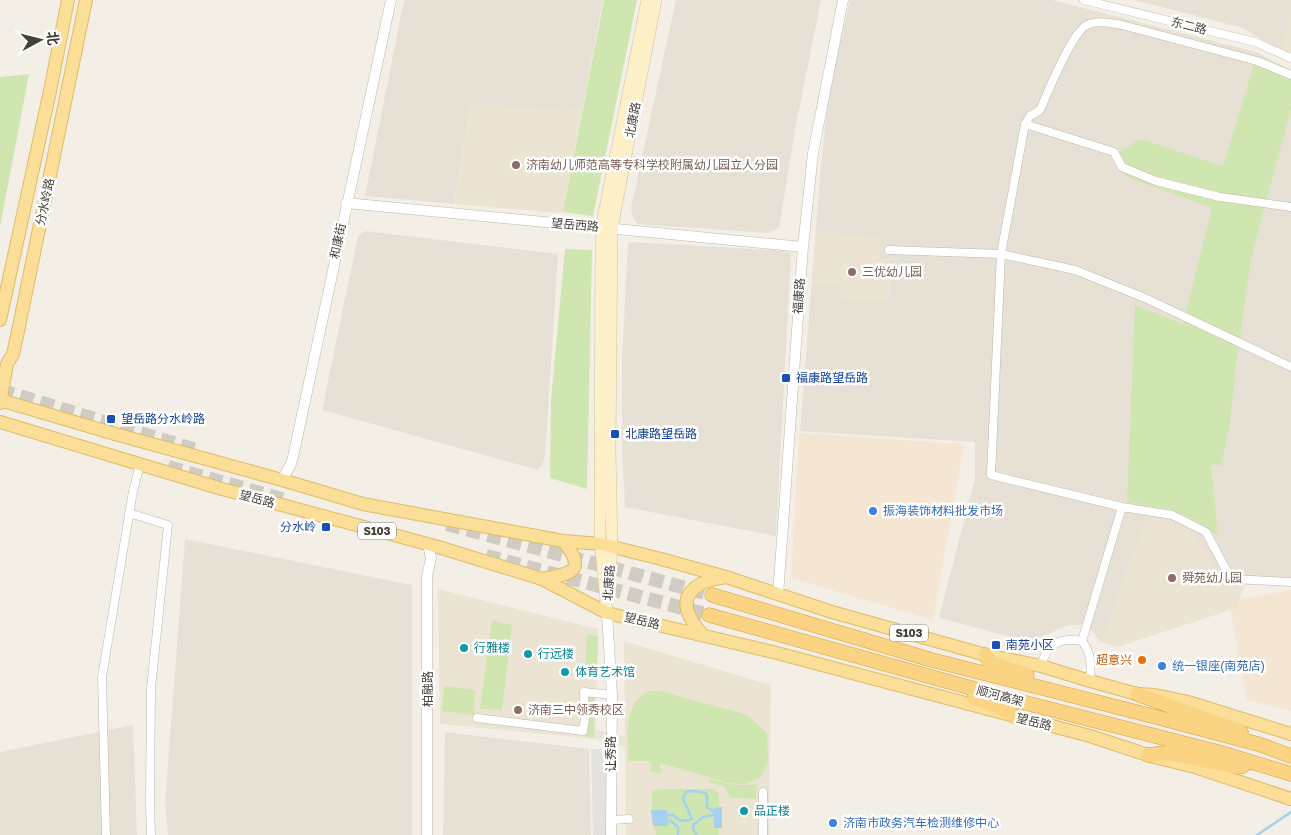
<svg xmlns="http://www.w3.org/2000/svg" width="1291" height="835" viewBox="0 0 1291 835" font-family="'Golos Text','Noto Sans SC',sans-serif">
<rect width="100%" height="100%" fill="#f3efe7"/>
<path fill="#e7e1d5" d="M 404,0 L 603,0 L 583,106 L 567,112 L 478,103 L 470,107 L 454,204 L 365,196 Z
M 676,0 L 821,0 L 797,119 L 779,228 L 768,233 L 637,224 L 633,218 L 631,208 Z
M 850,0 L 1052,0 L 1256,52 L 1291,70 L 1291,582 L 1245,584 L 1236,608 L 1117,647 L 1101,642 L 1087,625 L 1068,625 L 1030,642 L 939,618 L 975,478 L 975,442 L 800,431 L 821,165 L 829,92 Z
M 1134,0 L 1291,0 L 1291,53 L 1279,49 L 1240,27 Z
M 366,231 L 558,254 L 547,428 L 544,461 L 538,470 L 322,410 L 358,236 Z
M 632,242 L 783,251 L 791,253 L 776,536 L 625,507 L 622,447 L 622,360 L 628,243 Z
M 185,539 L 412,585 L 412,835 L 168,835 L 165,804 Z
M 133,725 L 137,835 L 0,835 L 0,752 Z
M 445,732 L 589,749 L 591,835 L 443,835 Z"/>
<path fill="#f4e6d3" d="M 799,433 L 964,444 L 933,620 L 791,578 Z
M 1291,590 L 1291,711 L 1247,700 L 1229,601 Z"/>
<path fill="#ece4d2" d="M 1291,15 L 1291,53 L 1280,49 Z
M 478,103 L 567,112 L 583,106 L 563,212 L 558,213 L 454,204 L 470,107 Z
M 817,230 L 880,238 L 879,258 L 891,260 L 889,302 L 841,300 L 841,287 L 812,284 Z
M 1146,517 L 1168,521 L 1193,533 L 1206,550 L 1224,586 L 1245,584 L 1236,608 L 1117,647 L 1101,642 Z
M 438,589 L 598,629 L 596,730 L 625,737 L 624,641 L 771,685 L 769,835 L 626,835 L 625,747 L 596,739 L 440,724 Z"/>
<path fill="#cfe6b1" d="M 604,0 L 637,0 L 593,216 L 563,212 Z
M 1254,65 L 1291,78 L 1291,108 L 1251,259 L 1236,364 L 1230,423 L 1221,465 L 1211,465 L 1218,536 L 1199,522 L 1173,510 L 1127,502 L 1135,305 L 1183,324 L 1212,208 L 1127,177 L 1112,157 L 1140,139 L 1223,166 Z
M 29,74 L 0,227 L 0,77 Z
M 565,249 L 592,250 L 587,489 L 550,478 L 551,400 Z
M 492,620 L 512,625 L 502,710 L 480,709 Z
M 587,634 L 598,636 L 597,677 L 585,676 Z
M 444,686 L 475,690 L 474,715 L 442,711 Z
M 650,691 L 660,691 L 747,715 L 767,733 L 768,761 L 761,777 L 745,784 L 728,783 L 660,763 L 661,773 L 651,772 L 651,761 L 628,761 C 628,737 623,701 650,691 Z
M 588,695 L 594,696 L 594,738 L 584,736 Z
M 709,779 C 725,784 740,787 757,784 L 756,799 L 730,798 L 724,786 L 709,783 Z
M 663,789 L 715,789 L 719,794 L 719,835 L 656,835 L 652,813 L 652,790 Z"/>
<path fill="#e4e2df" d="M 591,749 L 608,749 L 607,835 L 593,835 Z"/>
<path fill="#a5d1ee" d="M 722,807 L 722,828 L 714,828 L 714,808 Z
M 651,810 L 667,810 L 668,826 L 653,826 Z"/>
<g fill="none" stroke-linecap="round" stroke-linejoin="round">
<path stroke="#a5d1ee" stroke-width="2.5" d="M 667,815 L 673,815 C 678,820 685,823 692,819 L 683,798 L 686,792 L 691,791 L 706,793 L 707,797 L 707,807 L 714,812 L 714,815 L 703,817 L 693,825 L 694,831 L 697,835
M 668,822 L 670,820 L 678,827 L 678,835
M 1257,835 L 1291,812"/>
<path stroke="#d0ccc4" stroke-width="14" stroke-dasharray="14 7" stroke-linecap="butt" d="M 0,390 L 196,450
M 168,467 L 289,501
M 447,524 L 712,595
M 486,556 L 709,615"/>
<defs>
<path id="minor" d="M 1084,0 L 1255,42 L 1291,58
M 1025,124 L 1030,116 L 1040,110 C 1048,92 1072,32 1087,25 C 1098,20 1110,23 1122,25 L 1257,61 L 1291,75
M 889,250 L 1001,254 L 1025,124 L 1114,152 L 1122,167 L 1156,181 L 1220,197 L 1291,207
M 1122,507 L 1172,515 L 1206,532 L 1231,579 L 1291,582
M 129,513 L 168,525 L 151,688 L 150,803 L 151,835
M 1082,641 L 1122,507 L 991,475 L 1001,254 L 1075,270 L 1145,298 L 1291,367
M 1041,666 C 1047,644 1059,637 1082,641 C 1092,653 1091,666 1090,681
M 477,718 L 583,731 L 585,719 L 584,692 L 612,695
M 611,820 L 629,819
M 106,835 L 102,677 L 133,491 L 140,464
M 763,835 L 763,792"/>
<path id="tertiary" d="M 346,203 L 803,247
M 282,480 L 291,464 L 293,457 L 391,0
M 778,595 L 803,247 L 813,153 L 843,0
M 607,613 L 612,695 L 611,835
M 427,835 L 427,576 L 431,558 L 428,544"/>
<path id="secondary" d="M 610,576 L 612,546 L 610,450 L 612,228 L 656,0
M 607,613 L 600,540 L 601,228 L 647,0"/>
<path id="primary" d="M 0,320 L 50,91 L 68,0
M 0,400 L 115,434 L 282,480 L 363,504 L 531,535 L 563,541 L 601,544 L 661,559 L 726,577 L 832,612 L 986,655 L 1041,666 L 1090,681 L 1137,694 L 1155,695 L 1188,702 L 1291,734
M 0,403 L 7,364 L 13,354 L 17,336 L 86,0
M 0,422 L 222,489 L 435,546 L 542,579 L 607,613 L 773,652 L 1090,736 L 1154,757 L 1195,767 L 1291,799
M 542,579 C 571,574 588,571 563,541
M 703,635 C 689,620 676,599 699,585 C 706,580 718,579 726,577"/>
<path id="trunk" d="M 712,595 L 932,660 L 1156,717 L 1258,744 L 1291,756
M 709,615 L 1018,701 L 1218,752 L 1291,774
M 986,655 L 990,663 L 1027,675
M 1137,694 L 1241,732
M 974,698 L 999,706 L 1016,717
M 1148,755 L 1166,753 L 1237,767 L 1243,766"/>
</defs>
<use href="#minor" stroke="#beb7aa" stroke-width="9"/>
<use href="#tertiary" stroke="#beb7aa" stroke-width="11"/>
<use href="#secondary" stroke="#d2c298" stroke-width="12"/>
<use href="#primary" stroke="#e0bb68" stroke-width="14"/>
<use href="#trunk" stroke="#d99d3b" stroke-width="15"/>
<use href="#minor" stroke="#fff" stroke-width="8"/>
<use href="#tertiary" stroke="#fff" stroke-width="10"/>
<use href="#secondary" stroke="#fdefc7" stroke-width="11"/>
<use href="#primary" stroke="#fbde98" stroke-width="12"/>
<use href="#trunk" stroke="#fad482" stroke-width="14"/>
</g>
<g fill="#8d6e63" stroke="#fff" stroke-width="2">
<circle cx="516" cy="165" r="5"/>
<circle cx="852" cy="272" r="5"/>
<circle cx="1172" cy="578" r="5"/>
<circle cx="518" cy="710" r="5"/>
</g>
<g fill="#1a4fb4" stroke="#fff" stroke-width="2">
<rect x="781" y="373" width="10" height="10" rx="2.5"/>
<rect x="106" y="414" width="10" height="10" rx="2.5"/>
<rect x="610" y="429" width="10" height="10" rx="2.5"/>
<rect x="321" y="522" width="10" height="10" rx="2.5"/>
<rect x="991" y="640" width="10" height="10" rx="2.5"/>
</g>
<g fill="#3f7fe0" stroke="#fff" stroke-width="2">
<circle cx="873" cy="511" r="5"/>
<circle cx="1162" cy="666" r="5"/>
<circle cx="833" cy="823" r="5"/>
</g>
<g fill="#0f9aa8" stroke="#fff" stroke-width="2">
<circle cx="464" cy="648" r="5"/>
<circle cx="528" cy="654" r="5"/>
<circle cx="565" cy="672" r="5"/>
<circle cx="744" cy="811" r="5"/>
</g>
<circle fill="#e8710a" stroke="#fff" stroke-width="2" cx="1142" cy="660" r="5"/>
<g text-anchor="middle" stroke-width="5" stroke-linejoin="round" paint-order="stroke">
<g fill="#fff" stroke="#7e7972" stroke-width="1">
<rect x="358" y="522.5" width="38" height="17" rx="4"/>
<rect x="890" y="624.5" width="38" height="17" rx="4"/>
</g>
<g font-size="11" font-weight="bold" fill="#464036">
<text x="377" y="535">S103</text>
<text x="909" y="637">S103</text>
</g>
<g font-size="12" fill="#464036" stroke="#fff">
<text transform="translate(1189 26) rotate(14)" y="4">东二路</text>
<text transform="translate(633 120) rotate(-79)" y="4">北康路</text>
<text transform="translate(45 202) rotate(-78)" y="4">分水岭路</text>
<text transform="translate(575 225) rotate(5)" y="4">望岳西路</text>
<text transform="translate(338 241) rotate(-78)" y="4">和康街</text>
<text transform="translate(799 296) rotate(-86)" y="4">福康路</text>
<text transform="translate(257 499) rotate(15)" y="4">望岳路</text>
<text transform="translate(609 583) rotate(-86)" y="4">北康路</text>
<text transform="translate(642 621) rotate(13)" y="4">望岳路</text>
<text transform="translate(428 689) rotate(-90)" y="4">柏融路</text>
<text transform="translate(1000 696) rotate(15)" y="4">顺河高架</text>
<text transform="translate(1034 722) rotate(14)" y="4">望岳路</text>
<text transform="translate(611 754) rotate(-90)" y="4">让秀路</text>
</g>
<g font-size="12" fill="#785e54" stroke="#fff" text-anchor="start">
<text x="526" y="169">济南幼儿师范高等专科学校附属幼儿园立人分园</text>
<text x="862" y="276">三优幼儿园</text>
<text x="1182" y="582">舜苑幼儿园</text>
<text x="528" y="714">济南三中领秀校区</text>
</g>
<g font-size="12" fill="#164399" stroke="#fff" text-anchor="start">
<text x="796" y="382">福康路望岳路</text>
<text x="121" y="423">望岳路分水岭路</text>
<text x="625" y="438">北康路望岳路</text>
<text x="316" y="531" text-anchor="end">分水岭</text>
<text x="1006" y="649">南苑小区</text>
</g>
<g font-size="12" fill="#366cbe" stroke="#fff" text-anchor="start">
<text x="883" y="515">振海装饰材料批发市场</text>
<text x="1172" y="670">统一银座(南苑店)</text>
<text x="843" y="827">济南市政务汽车检测维修中心</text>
</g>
<g font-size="12" fill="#0d838f" stroke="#fff" text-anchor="start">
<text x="474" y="652">行雅楼</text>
<text x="538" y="658">行远楼</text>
<text x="575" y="676">体育艺术馆</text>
<text x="754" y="815">品正楼</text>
</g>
<g font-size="12" fill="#c56008" stroke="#fff" text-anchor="end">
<text x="1132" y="664">超意兴</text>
</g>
</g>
<g transform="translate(40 40) rotate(83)" stroke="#ffffff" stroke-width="4" paint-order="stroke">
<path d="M0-4L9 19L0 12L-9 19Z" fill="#464036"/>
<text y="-8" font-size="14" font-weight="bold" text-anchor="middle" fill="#464036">北</text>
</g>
</svg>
